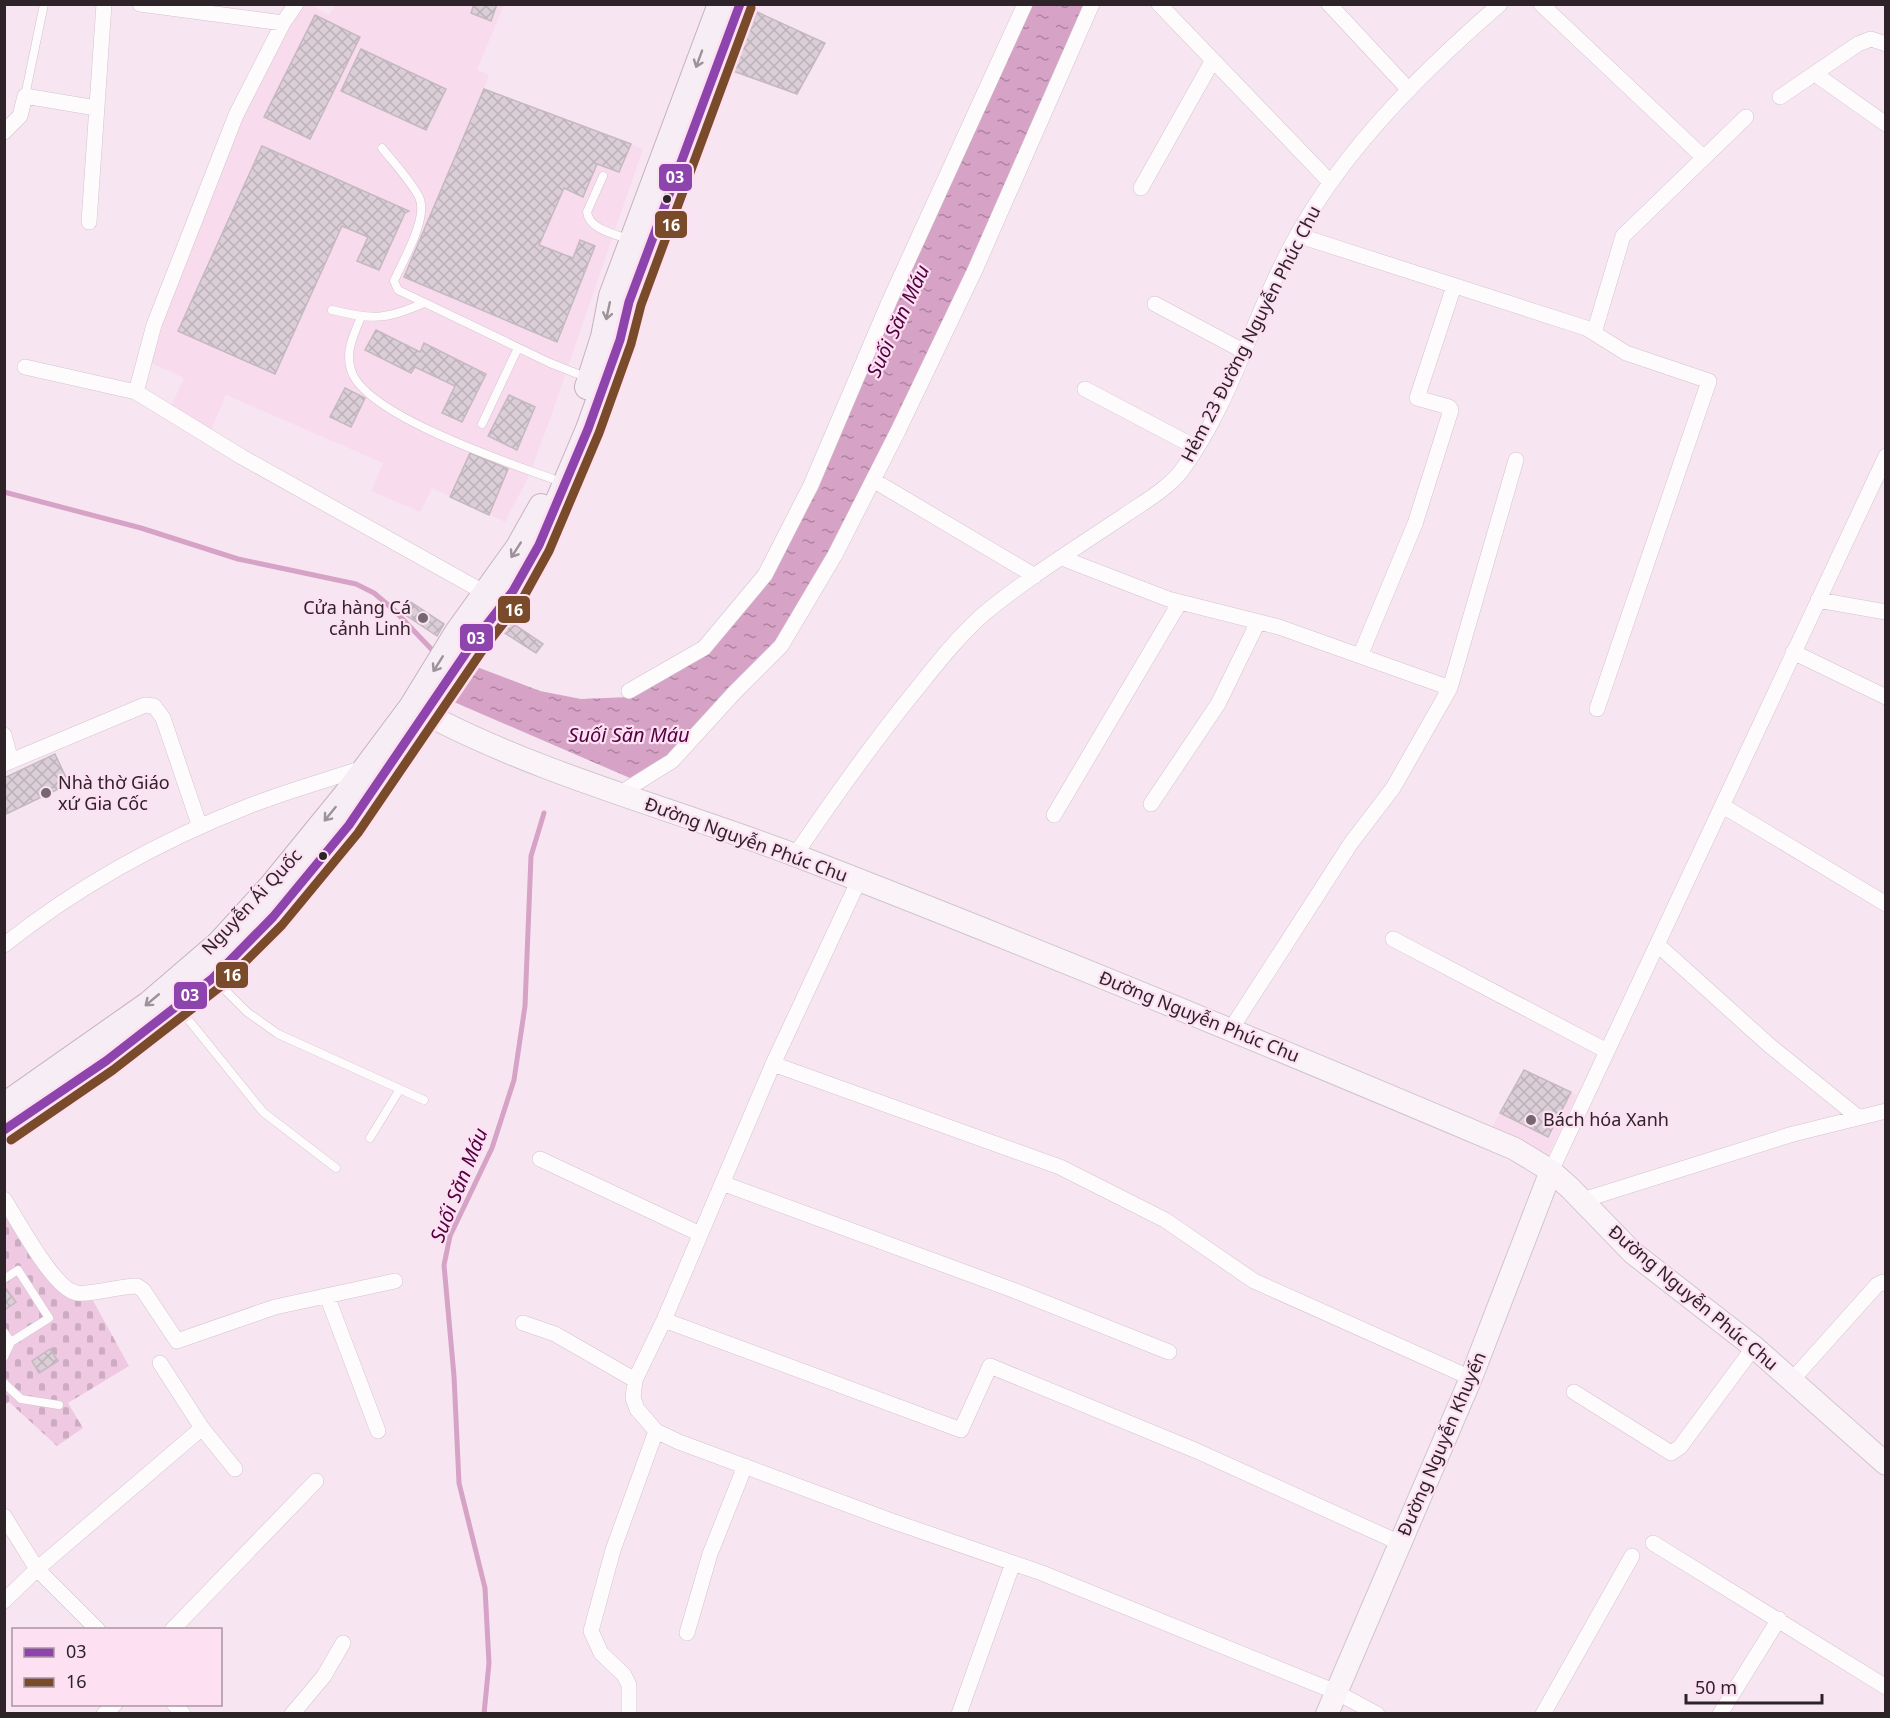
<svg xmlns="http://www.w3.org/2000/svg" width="1890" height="1718" viewBox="0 0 1890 1718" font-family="'Noto Sans',sans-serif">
<defs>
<pattern id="cemetery-stones" width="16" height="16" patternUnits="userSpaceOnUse" patternTransform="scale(1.5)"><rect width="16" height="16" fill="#efc8e2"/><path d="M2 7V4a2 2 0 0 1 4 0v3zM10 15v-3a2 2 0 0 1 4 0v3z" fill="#cdacc2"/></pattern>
<pattern id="water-ripples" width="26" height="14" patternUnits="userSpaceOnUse" patternTransform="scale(1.5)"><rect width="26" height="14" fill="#d6a2c6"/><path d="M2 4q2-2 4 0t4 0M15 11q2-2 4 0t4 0" fill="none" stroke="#ae84a1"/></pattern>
<pattern id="building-cross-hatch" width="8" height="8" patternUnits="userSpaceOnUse" patternTransform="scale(1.5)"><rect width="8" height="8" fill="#dbced7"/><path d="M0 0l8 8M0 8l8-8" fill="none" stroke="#bcb1b9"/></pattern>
</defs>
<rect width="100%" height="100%" fill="#f7e6f1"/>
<path fill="#f8dcee" d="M 304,5 L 312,5 L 328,15 L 336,5 L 504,5 L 477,70 L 489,75 L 484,89 L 643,149 L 549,422 L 528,478 L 505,522 L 432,488 L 420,512 L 371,491 L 383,463 L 226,395 L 211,430 L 171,406 L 184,378 L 151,363 L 160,328 L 242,116 L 289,25 Z
M 1524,1070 L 1577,1095 L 1547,1158 L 1519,1140 L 1492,1127 Z"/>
<path fill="url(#cemetery-stones)" d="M 4,1211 L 34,1258 L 91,1297 L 129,1366 L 68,1403 L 83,1428 L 57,1446 L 9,1402 L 5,1405 Z"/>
<path fill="url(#water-ripples)" d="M 1032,5 L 1084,5 L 968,271 L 908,396 L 829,552 L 776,641 L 669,754 L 630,778 L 447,699 L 417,681 L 432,650 L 540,691 L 581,699 L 630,697 L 708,653 L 770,578 L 818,489 L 886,326 Z"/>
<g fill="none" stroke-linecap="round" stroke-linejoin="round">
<path stroke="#d6a2c6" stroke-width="5" d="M 4,492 L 141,528 L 238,559 L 356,584 L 374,593 L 394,610 L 437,655
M 484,1714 L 489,1663 L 485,1588 L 459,1483 L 454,1376 L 444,1265 L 450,1236 L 492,1148 L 514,1080 L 525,1006 L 531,856 L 544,813"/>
</g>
<path fill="url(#building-cross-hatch)" stroke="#c5b8c0" stroke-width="1.5" d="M 474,4 L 497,4 L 491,21 L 471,13 Z
M 757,12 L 825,43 L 797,94 L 733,71 Z
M 315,15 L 360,37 L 310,139 L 264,117 Z
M 361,49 L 446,89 L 426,130 L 341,91 Z
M 484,89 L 631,144 L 619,172 L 597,164 L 583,197 L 564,188 L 539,245 L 573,258 L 580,240 L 595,246 L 557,342 L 404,277 Z
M 262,146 L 409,211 L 405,213 L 379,270 L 357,261 L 368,237 L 342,226 L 275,374 L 178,331 Z
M 376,330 L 420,352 L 424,343 L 486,374 L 462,422 L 442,413 L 455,386 L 415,367 L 411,373 L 365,350 Z
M 345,388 L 365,398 L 351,427 L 330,417 Z
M 509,395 L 535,407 L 517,450 L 488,436 Z
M 470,453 L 508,469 L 489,515 L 450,497 Z
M 409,601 L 444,624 L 437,636 L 401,612 Z
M 505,618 L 543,644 L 536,653 L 497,628 Z
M 55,754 L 69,784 L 4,815 L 4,778 Z
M 1524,1070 L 1571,1092 L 1548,1137 L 1500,1113 Z
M 4,1286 L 16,1302 L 4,1310 Z
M 50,1349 L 58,1361 L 39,1373 L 32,1361 Z"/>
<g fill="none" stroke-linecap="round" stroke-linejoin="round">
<defs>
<path id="lane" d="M 25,96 L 44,4
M 382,148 C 394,163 410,180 419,197 C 429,217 403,261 394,281 L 398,290 L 550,363 L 588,378
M 603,176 L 587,212 C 589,229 614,234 628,239
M 332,310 C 373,320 385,320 424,303
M 361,317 C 354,334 345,351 351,370 C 364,415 509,463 553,479
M 482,424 L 518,348
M 214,979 L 247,1012 L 278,1034 L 424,1100
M 179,1008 L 263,1112 L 336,1168
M 370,1138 L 400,1089
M 4,1279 L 18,1270 L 49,1318 L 11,1342 L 4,1332
M 4,1357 L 11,1342
M 4,1383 L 21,1399 L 59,1405"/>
<path id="street" d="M 140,4 L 283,23
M 1159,4 L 1330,182
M 1329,4 L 1409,90
M 1541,4 L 1703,157
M 1815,74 L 1886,124
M 1780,97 L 1858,44 L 1871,39 L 1886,44
M 4,132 L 20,116 L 25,96 L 96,108
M 1141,188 L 1213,60
M 89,222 L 104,4
M 1297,235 L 1586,328 L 1626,353 L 1709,381 L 1597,709
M 1155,304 L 1245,352
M 1594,333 L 1623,236 L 1746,117
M 25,367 L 136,392 L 242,457 L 487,594
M 1085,389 L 1197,448
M 136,392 L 154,325 L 236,115 L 283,23 L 296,4
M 873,480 L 1035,576
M 1062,558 L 1168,599 L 1279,627 L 1450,688
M 1818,600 L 1886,612
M 1793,652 L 1886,697
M 1360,656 L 1415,524 L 1451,410 L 1449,407 L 1417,398 L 1454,286
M 629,691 L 704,648 L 765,575 L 811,485 L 889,302 L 1025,4
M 4,735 L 11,761
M 4,764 L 145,705 L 154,706 L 163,718 L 200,827
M 619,794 L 672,761 L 734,693 L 781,646 L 835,555 L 898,431 L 975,270 L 1092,4
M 1151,804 L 1218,704 L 1258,622
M 1723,806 L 1886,904
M 1054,815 L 1180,602
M 795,855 C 833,799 872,744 915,691 C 937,664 959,635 986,612 C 1030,576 1079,546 1125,515 C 1144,502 1169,488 1182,470 C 1228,408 1249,330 1283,262 C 1332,161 1416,77 1500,4
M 859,880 L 773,1064 L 664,1320 L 635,1380 L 633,1398 L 637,1409 L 656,1431 L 679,1442 L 889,1520 L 1042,1573 L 1336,1692 L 1377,1714
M 1393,939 L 1607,1051
M 4,945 C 77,887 162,840 249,806 C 287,791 327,780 366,767
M 1658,945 L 1769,1045 L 1858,1117
M 1231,1029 L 1351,843 L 1393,788 L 1450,688 L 1516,460
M 773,1064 L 1060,1167 L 1165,1220 L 1254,1281 L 1471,1378
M 540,1159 L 700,1234
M 1551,1171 L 1886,456
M 722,1183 L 1013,1290 L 1169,1352
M 4,1199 C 17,1219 54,1290 77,1293 C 94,1295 118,1286 137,1286 L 143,1290 L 177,1341 L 275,1307 L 395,1281
M 1583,1200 L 1793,1134 L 1886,1111
M 327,1296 L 378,1431
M 664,1320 L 961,1430 L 990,1366 L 1197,1451 L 1400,1543
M 523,1323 L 555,1334 L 635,1380
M 160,1363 L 202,1428
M 1792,1380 L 1877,1285 L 1883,1282 L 1886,1284
M 1574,1392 L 1671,1453 L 1680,1447 L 1754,1347
M 4,1516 L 37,1569 L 98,1630
M 1653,1543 L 1886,1687
M 4,1601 L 37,1569 L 202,1428 L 235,1469
M 172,1630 L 316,1481
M 687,1633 L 710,1554 L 745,1466
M 174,1704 L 183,1714
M 104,1714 L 115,1704
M 292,1714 L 324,1676 L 343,1643
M 629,1714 L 629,1685 L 624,1675 L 601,1653 L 591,1631 L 613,1550 L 656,1431
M 959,1714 L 1013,1563
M 1543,1714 L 1632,1556
M 1720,1714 L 1779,1619"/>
<path id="secondary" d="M 426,714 C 546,777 679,810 805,859 C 1043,951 1279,1049 1515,1149 L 1551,1171 L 1570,1188 L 1633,1253 L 1754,1347 L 1886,1464
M 1327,1714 L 1471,1378 L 1551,1171"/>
<path id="primary" d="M 587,387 L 603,337 L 611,296 L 720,4
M 4,1105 L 148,1004 L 219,943 L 271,886 L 346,794 L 411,707 L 457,632 L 518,547 L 541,506
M 4,1130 L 106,1061 L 213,978 L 273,917 L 349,825 L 474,641 L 513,591 L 539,545 L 588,429 L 620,340 L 629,302 L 740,4"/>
</defs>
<use href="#lane" stroke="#d1c4cc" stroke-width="9"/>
<use href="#street" stroke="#d1c4cc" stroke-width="16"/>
<use href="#secondary" stroke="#d1c4cc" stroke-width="24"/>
<use href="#primary" stroke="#c6b2bf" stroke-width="26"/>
<use href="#lane" stroke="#fefbfd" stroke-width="8"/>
<use href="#street" stroke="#fefbfd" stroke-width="15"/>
<use href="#secondary" stroke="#faf4f9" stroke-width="22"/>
<use href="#primary" stroke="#f6eef4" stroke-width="24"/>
<defs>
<path id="bus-1" d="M 4,1130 L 106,1061 L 213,978 L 273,917 L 349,825 L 474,641 L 513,591 L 539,545 L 588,429 L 620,340 L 629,302 L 740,4"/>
<path id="bus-2" d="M 11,1140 L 113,1070 L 220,987 L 282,925 L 358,833 L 484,648 L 523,598 L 549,551 L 599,433 L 631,344 L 641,305 L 751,8"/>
</defs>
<use href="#bus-1" stroke="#fde0f2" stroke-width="14"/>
<use href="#bus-2" stroke="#fde0f2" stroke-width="14"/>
<use href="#bus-1" stroke="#8e44ad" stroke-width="9"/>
<use href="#bus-2" stroke="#7a4b2a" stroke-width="9"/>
</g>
<defs><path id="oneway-shaft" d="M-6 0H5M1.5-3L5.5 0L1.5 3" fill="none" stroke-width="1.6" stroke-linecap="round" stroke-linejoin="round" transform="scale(1.5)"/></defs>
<g stroke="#9c9399">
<use href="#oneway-shaft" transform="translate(699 59) rotate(110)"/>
<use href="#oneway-shaft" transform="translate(608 311) rotate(102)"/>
<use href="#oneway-shaft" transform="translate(516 550) rotate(123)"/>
<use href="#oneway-shaft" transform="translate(438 664) rotate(122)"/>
<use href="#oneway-shaft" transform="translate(330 814) rotate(129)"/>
<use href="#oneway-shaft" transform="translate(152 1000) rotate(140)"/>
</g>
<g fill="#2d2329" stroke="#fde0f2" stroke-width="2">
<circle cx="667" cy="199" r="5"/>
<circle cx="323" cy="856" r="5"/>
</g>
<g fill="#74676f" stroke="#fde0f2" stroke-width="2">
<circle cx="423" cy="618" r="6"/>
<circle cx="46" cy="793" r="6"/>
<circle cx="1531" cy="1120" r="6"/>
</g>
<g text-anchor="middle" stroke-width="4.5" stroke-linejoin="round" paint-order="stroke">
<g font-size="18" fill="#2d2329" stroke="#fde0f2">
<text transform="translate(1251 334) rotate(-63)" y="6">Hẻm 23 Đường Nguyễn Phúc Chu</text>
<text transform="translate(746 840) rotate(20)" y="6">Đường Nguyễn Phúc Chu</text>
<text transform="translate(252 902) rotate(-47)" y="6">Nguyễn Ái Quốc</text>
<text transform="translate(1199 1017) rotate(22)" y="6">Đường Nguyễn Phúc Chu</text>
<text transform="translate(1693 1298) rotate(40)" y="6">Đường Nguyễn Phúc Chu</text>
<text transform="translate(1442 1444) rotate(-67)" y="6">Đường Nguyễn Khuyến</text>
</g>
<g font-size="18" fill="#2d2329" stroke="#fde0f2" text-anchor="start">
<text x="411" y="614" text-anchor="end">Cửa hàng Cá<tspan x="411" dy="21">cảnh Linh</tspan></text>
<text x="58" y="789">Nhà thờ Giáo<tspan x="58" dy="21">xứ Gia Cốc</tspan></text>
<text x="1543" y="1126">Bách hóa Xanh</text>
</g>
<g font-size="20" font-style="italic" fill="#530042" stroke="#fde0f2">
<text transform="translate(898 321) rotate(-65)" y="7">Suối Săn Máu</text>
<text x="629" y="742">Suối Săn Máu</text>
<text transform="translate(459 1185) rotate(-68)" y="7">Suối Săn Máu</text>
</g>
</g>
<g stroke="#fde0f2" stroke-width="2">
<rect x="658" y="163" width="35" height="29" rx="6" fill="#8e44ad"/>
<rect x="654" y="210" width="34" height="29" rx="6" fill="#7a4b2a"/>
<rect x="497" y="595" width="34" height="29" rx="6" fill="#7a4b2a"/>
<rect x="459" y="623" width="35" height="29" rx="6" fill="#8e44ad"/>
<rect x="215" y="961" width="34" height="28" rx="6" fill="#7a4b2a"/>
<rect x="173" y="981" width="35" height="29" rx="6" fill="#8e44ad"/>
</g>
<g font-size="16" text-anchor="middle" font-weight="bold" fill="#fff">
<text x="675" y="183">03</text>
<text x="671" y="231">16</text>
<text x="514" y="616">16</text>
<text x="476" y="644">03</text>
<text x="232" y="981">16</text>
<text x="190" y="1001">03</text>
</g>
<rect width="1890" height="1718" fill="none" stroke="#2d2329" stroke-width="12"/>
<rect x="12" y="1628" width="210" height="78" fill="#fde0f2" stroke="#aa94a2" stroke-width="1.5"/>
<rect x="24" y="1648" width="30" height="9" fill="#8e44ad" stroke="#aa94a2" stroke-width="1.5"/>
<text x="66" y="1658" font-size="18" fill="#2d2329">03</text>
<rect x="24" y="1678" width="30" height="9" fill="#7a4b2a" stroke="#aa94a2" stroke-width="1.5"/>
<text x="66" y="1688" font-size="18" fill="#2d2329">16</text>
<path d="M1686 1694v9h136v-9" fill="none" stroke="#2d2329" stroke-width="3"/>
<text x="1695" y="1694" font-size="18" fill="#2d2329" stroke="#fde0f2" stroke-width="4.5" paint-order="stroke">50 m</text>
</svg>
